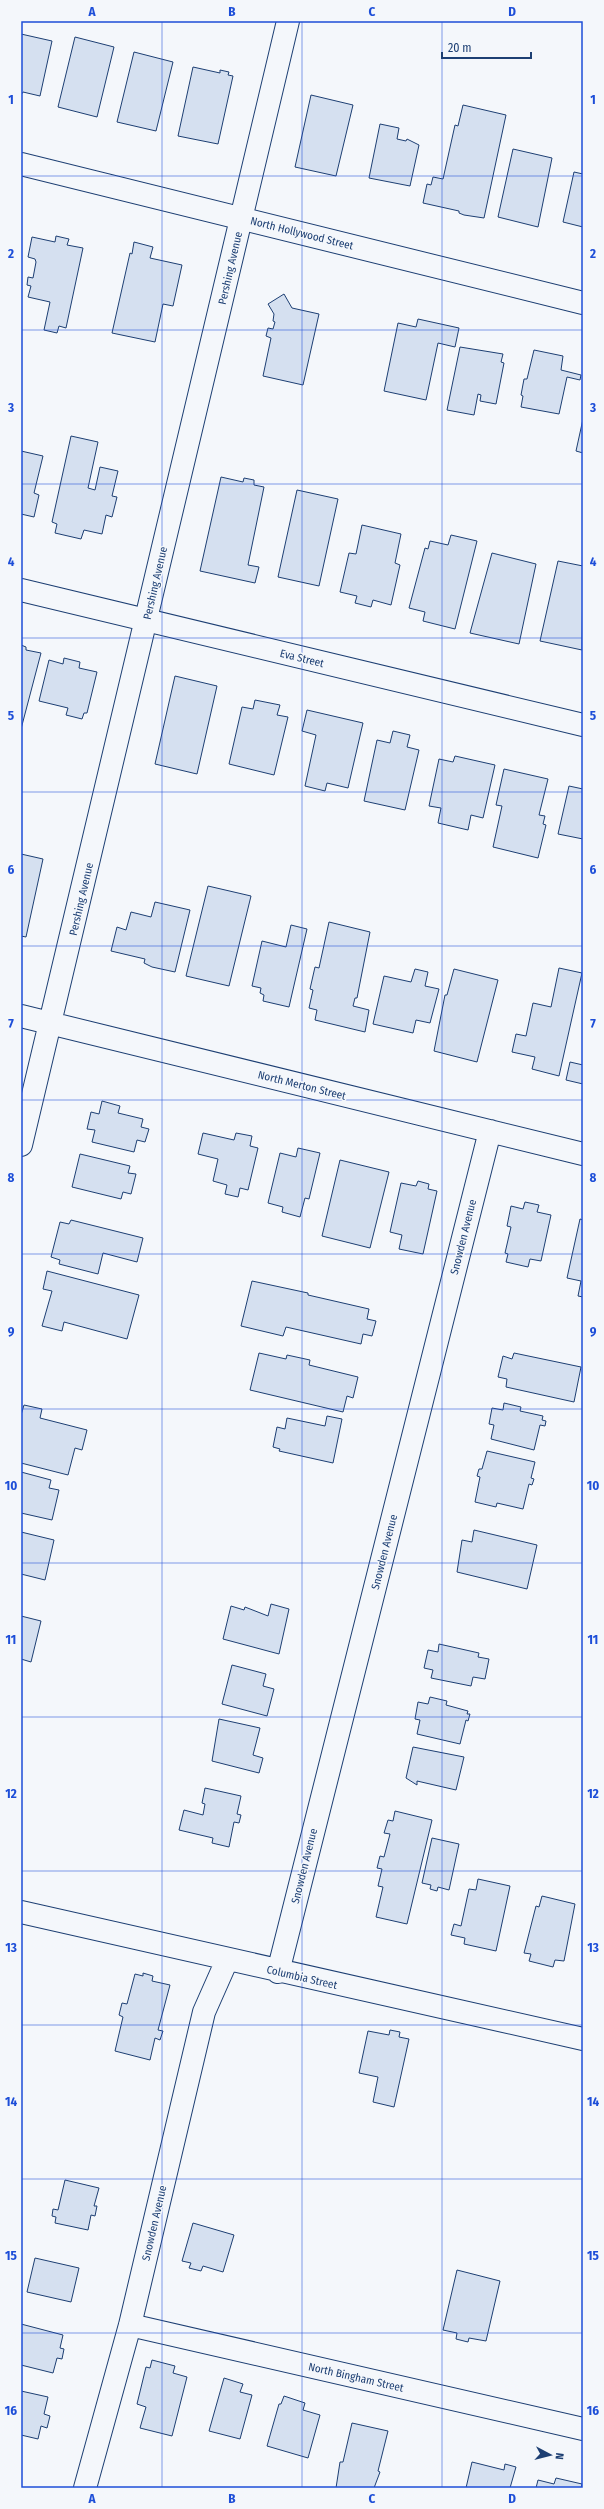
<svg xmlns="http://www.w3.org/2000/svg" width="604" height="2509" viewBox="0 0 604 2509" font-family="'Fira Sans Condensed',sans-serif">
<rect width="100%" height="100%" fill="#f4f7fb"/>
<path fill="#d5e0f0" stroke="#1d3f73" d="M 21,34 L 52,41 L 40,96 L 23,92 L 21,95 Z
M 75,37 L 114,47 L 97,117 L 58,107 Z
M 134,52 L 173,62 L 156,131 L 117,122 Z
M 193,67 L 220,73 L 220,70 L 229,72 L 228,75 L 233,76 L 218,144 L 178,136 Z
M 311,95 L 353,105 L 336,176 L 295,167 Z
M 463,105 L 506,115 L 484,218 L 464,215 L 459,213 L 459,211 L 423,203 L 427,184 L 431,185 L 433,177 L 443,179 L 455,125 L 458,126 Z
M 380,124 L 399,128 L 397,139 L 406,141 L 407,139 L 419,145 L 410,186 L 369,178 Z
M 513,149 L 552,158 L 538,227 L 498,217 Z
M 574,172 L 583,174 L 583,227 L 563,222 Z
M 56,236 L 69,239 L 67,245 L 83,248 L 66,328 L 59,326 L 57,333 L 44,330 L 50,302 L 28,297 L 31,286 L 27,285 L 28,277 L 33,278 L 36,262 L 35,259 L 28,257 L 32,237 L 55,242 Z
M 134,242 L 153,247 L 150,258 L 182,265 L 173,306 L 163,304 L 155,342 L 112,333 L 130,253 L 132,254 Z
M 284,294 L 292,308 L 319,314 L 303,385 L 263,376 L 271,338 L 266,336 L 268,328 L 273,329 L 275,322 L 273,321 L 274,314 L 268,304 Z
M 418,319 L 459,328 L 455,347 L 438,343 L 426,400 L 384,391 L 398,323 L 416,327 Z
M 460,347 L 503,354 L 501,362 L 504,363 L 496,404 L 480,401 L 481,395 L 478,394 L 474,415 L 447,410 Z
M 534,350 L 563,356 L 561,370 L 581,375 L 580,380 L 567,377 L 559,414 L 521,407 L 523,396 L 521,395 L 524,379 L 527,379 Z
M 583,419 L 583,453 L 576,451 Z
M 71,436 L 98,442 L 88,488 L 95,490 L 100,467 L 118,471 L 112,496 L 117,497 L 112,517 L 106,515 L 102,534 L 84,530 L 81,539 L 55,533 L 57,524 L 52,522 Z
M 21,451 L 43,456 L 34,493 L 39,495 L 34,517 L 21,514 Z
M 221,477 L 243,482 L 244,478 L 254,480 L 254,485 L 264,487 L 248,565 L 259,567 L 255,583 L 200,571 Z
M 297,490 L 338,499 L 319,586 L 278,577 Z
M 362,525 L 401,534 L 395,563 L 400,565 L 391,605 L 373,600 L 371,607 L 355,603 L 357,596 L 340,592 L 349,553 L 356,554 Z
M 451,535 L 477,541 L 455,629 L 423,621 L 425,612 L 409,608 L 425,548 L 428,549 L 430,541 L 448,545 Z
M 492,553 L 536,564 L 519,644 L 470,633 Z
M 558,561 L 583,566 L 582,650 L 540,641 Z
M 21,645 L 26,647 L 26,650 L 41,653 L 21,729 Z
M 64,658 L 80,662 L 79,668 L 97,672 L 87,713 L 84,713 L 82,719 L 66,715 L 68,708 L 39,701 L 49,660 L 63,664 Z
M 175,676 L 217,686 L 197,774 L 155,764 Z
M 255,700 L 280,705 L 277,715 L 288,717 L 274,775 L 229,764 L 242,707 L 253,709 Z
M 307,710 L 363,723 L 348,788 L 327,783 L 325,791 L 305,786 L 316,735 L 302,731 Z
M 393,731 L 410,735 L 407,747 L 419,750 L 405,810 L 364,801 L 377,740 L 390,743 Z
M 455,756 L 495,765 L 483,818 L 471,815 L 468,830 L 438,823 L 441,808 L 429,806 L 439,759 L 453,762 Z
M 504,769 L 548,779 L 539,815 L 545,816 L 543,824 L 546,825 L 538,858 L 493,847 L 502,806 L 496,805 Z
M 569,786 L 583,789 L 583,839 L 558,834 Z
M 21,854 L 43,859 L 26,937 L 21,936 Z
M 208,886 L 251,896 L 229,986 L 186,976 Z
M 155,902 L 190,910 L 175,972 L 152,967 L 144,963 L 145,959 L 111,951 L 117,927 L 126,930 L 131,912 L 151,917 Z
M 329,922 L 370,932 L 357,998 L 355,998 L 353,1006 L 369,1010 L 365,1032 L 315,1020 L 317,1010 L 309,1008 L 313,990 L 310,989 L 315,967 L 319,968 Z
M 291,925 L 307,929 L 289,1007 L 263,1001 L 264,995 L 260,993 L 261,988 L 252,986 L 262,941 L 286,947 Z
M 559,968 L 582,973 L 559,1076 L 532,1069 L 535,1057 L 512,1052 L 516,1034 L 526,1036 L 533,1003 L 551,1007 Z
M 415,969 L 428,972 L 425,986 L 439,989 L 430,1023 L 416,1020 L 413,1033 L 373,1024 L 384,976 L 411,982 Z
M 454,969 L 498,980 L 477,1062 L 434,1051 L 445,995 L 447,995 Z
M 570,1062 L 583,1065 L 583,1084 L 566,1080 Z
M 102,1101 L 120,1106 L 118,1113 L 143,1119 L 141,1127 L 149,1129 L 145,1142 L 137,1140 L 134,1152 L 92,1142 L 95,1130 L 87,1129 L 91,1112 L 99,1114 Z
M 203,1133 L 234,1140 L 236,1133 L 252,1136 L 250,1146 L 258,1148 L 248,1190 L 240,1188 L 238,1197 L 225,1194 L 227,1185 L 213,1181 L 218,1159 L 198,1154 Z
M 298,1148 L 320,1153 L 309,1199 L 305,1198 L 300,1217 L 282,1212 L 283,1207 L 268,1203 L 280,1153 L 296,1157 Z
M 80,1154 L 130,1166 L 128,1173 L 136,1174 L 131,1194 L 123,1192 L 121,1199 L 72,1187 Z
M 340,1160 L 389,1172 L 370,1248 L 322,1236 Z
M 418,1181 L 429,1184 L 428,1189 L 437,1191 L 423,1254 L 399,1249 L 402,1235 L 390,1232 L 401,1183 L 416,1186 Z
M 525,1202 L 539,1205 L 537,1212 L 551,1215 L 541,1261 L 530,1259 L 528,1267 L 506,1262 L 508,1254 L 505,1253 L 511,1227 L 507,1226 L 511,1206 L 523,1209 Z
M 580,1219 L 583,1220 L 583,1297 L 578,1296 L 581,1281 L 567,1278 Z
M 71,1220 L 143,1238 L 137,1262 L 103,1253 L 98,1274 L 59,1264 L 60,1260 L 51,1257 L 60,1222 L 69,1224 Z
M 47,1271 L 139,1295 L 127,1339 L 64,1322 L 62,1331 L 42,1326 L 52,1291 L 43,1289 Z
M 252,1281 L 308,1293 L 308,1295 L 369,1309 L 367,1319 L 376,1321 L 372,1336 L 363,1334 L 361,1344 L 286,1327 L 283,1336 L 241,1326 Z
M 259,1353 L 286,1359 L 287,1355 L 310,1360 L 309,1365 L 358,1377 L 353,1398 L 347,1396 L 343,1412 L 250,1390 Z
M 514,1353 L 581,1367 L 574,1402 L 506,1387 L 507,1379 L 498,1377 L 503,1356 L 512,1359 Z
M 504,1403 L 521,1407 L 520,1411 L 543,1416 L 542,1420 L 546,1421 L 545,1426 L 540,1425 L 534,1450 L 491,1439 L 494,1425 L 489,1424 L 492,1408 L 503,1410 Z
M 24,1405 L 42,1409 L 40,1418 L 87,1430 L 82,1450 L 75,1448 L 68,1475 L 21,1463 L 21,1415 Z
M 327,1416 L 342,1419 L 333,1463 L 279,1451 L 280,1449 L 273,1447 L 277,1427 L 285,1429 L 287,1418 L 325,1426 Z
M 487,1451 L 535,1462 L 531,1478 L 534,1479 L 532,1485 L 529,1484 L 523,1509 L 497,1503 L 496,1507 L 475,1502 L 480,1477 L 477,1476 L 479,1469 L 482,1469 Z
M 21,1472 L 51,1480 L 49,1488 L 59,1490 L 52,1520 L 21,1513 Z
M 474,1530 L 537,1545 L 527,1589 L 457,1572 L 462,1540 L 472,1542 Z
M 21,1532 L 54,1540 L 45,1580 L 21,1574 Z
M 271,1604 L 289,1609 L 279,1654 L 223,1639 L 231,1606 L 244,1610 L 245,1607 L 268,1616 Z
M 21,1616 L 41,1621 L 31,1662 L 21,1659 Z
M 439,1644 L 479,1653 L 478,1657 L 489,1659 L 485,1679 L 473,1677 L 471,1686 L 431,1678 L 433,1670 L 424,1668 L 428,1650 L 438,1652 Z
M 232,1665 L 266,1674 L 263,1686 L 274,1689 L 267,1716 L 222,1704 Z
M 430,1697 L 447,1701 L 446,1705 L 468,1711 L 467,1714 L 470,1714 L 468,1721 L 466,1720 L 460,1744 L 417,1734 L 420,1720 L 415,1719 L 418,1702 L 428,1704 Z
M 219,1719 L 260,1728 L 253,1755 L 263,1758 L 259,1773 L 212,1761 Z
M 413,1747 L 464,1757 L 456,1790 L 417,1781 L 417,1785 L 406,1778 Z
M 205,1788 L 241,1796 L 237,1814 L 241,1815 L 239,1823 L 234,1822 L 229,1847 L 212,1843 L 213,1838 L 179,1830 L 184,1810 L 203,1815 L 205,1804 L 202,1803 Z
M 395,1811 L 432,1820 L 407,1924 L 376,1917 L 383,1887 L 378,1886 L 382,1869 L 377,1868 L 380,1856 L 384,1857 L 390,1834 L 384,1833 L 388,1820 L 393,1821 Z
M 432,1838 L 459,1844 L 449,1890 L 438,1887 L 437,1891 L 430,1889 L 431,1885 L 422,1883 Z
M 478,1879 L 510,1886 L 496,1951 L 464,1944 L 465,1938 L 451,1935 L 454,1924 L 461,1926 L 469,1889 L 476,1890 Z
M 542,1896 L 575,1904 L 564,1961 L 555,1960 L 553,1967 L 529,1961 L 531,1954 L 524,1953 L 536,1906 L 539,1907 Z
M 143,1973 L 153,1976 L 152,1981 L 170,1985 L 158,2030 L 163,2031 L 160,2040 L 155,2038 L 150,2060 L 115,2051 L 123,2017 L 119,2015 L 122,2003 L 127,2004 L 135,1974 L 143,1976 Z
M 390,2030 L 400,2032 L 399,2037 L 409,2039 L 394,2107 L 373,2102 L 378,2077 L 359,2073 L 368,2031 L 389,2035 Z
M 65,2180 L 99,2188 L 94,2206 L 97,2206 L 95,2216 L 91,2215 L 88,2230 L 55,2223 L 56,2217 L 52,2216 L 53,2209 L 58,2210 Z
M 193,2223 L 234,2235 L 223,2272 L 203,2266 L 201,2271 L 189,2268 L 191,2263 L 182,2261 Z
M 35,2258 L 79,2268 L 71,2302 L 27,2292 Z
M 457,2270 L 500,2281 L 486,2341 L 469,2338 L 468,2342 L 456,2339 L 457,2333 L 443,2330 Z
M 21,2324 L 63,2335 L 60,2348 L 64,2349 L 62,2359 L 57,2358 L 53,2373 L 21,2365 Z
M 152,2360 L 175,2366 L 173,2373 L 187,2377 L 172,2436 L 140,2428 L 146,2407 L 137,2404 L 146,2367 L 150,2368 Z
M 224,2378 L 243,2384 L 240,2392 L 252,2395 L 240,2439 L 209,2431 Z
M 21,2391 L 48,2397 L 44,2414 L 50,2416 L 47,2428 L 41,2426 L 38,2439 L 21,2435 Z
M 284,2396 L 305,2403 L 303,2410 L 320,2415 L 308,2458 L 267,2446 L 279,2404 L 281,2404 Z
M 352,2423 L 388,2431 L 378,2471 L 380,2472 L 374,2488 L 336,2488 L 340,2462 L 343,2462 Z
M 472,2462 L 504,2470 L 505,2464 L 516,2467 L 510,2488 L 466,2488 Z
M 556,2478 L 582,2484 L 581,2488 L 536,2488 L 538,2480 L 554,2484 Z"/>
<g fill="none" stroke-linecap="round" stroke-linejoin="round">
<defs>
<path id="minor" d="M 21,590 L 583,725
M 21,1016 L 583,1154
M 21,1145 L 288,21
M 21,1912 L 583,2039
M 278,1972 L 490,1131
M 130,2325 L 583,2429
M 85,2488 L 130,2325 L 204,2012 L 227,1960"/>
<path id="major" d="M 21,164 L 583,303"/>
</defs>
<use href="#minor" stroke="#1d3f73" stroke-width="24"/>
<use href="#major" stroke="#1d3f73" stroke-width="24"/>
<use href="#minor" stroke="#f4f7fb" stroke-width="22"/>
<use href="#major" stroke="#f4f7fb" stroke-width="22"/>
</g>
<path fill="none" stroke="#1d4ed8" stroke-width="1" stroke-opacity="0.55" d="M 162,21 L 162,2488M 302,21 L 302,2488M 442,21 L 442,2488M 21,176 L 583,176M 21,330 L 583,330M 21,484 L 583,484M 21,638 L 583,638M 21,792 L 583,792M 21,946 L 583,946M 21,1100 L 583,1100M 21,1254 L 583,1254M 21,1409 L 583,1409M 21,1563 L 583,1563M 21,1717 L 583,1717M 21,1871 L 583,1871M 21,2025 L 583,2025M 21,2179 L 583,2179M 21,2333 L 583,2333"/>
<g text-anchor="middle" stroke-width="3" stroke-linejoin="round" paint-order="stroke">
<g font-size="11" fill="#1d3f73" stroke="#f4f7fb">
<text transform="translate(302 233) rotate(14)" y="4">North Hollywood Street</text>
<text transform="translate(230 268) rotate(-77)" y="4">Pershing Avenue</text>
<text transform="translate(155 583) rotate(-77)" y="4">Pershing Avenue</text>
<text transform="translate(302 658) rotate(14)" y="4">Eva Street</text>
<text transform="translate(81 899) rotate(-77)" y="4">Pershing Avenue</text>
<text transform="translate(302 1085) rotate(14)" y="4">North Merton Street</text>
<text transform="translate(463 1237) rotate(-76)" y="4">Snowden Avenue</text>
<text transform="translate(384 1552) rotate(-76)" y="4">Snowden Avenue</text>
<text transform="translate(304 1866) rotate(-76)" y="4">Snowden Avenue</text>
<text transform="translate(302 1977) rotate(13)" y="4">Columbia Street</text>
<text transform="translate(154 2223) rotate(-77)" y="4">Snowden Avenue</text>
<text transform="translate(356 2377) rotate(13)" y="4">North Bingham Street</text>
</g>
</g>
<rect width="604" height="2509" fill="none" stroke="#f4f7fb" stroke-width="44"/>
<g transform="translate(550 2455) rotate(97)" stroke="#f4f7fb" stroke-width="3" paint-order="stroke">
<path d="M0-3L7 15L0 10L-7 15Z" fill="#1d3f73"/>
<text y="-6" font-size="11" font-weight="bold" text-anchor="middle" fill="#1d3f73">N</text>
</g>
<path d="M442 52v6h89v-6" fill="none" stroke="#1d3f73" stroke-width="2"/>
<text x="448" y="52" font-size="12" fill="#1d3f73" stroke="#f4f7fb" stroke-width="3" paint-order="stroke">20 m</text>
<rect x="22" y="22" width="560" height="2465" fill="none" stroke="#1d4ed8" stroke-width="1.5"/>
<g font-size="13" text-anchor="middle" font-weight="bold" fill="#1d4ed8">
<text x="92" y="16">A</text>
<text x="232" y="16">B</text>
<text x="372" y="16">C</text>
<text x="512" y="16">D</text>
<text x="11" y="104">1</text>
<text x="593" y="104">1</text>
<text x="11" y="258">2</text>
<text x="593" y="258">2</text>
<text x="11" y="412">3</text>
<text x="593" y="412">3</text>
<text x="11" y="566">4</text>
<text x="593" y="566">4</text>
<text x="11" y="720">5</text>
<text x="593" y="720">5</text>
<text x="11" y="874">6</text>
<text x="593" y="874">6</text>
<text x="11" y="1028">7</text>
<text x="593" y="1028">7</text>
<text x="11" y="1182">8</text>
<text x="593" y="1182">8</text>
<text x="11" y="1336">9</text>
<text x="593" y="1336">9</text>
<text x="11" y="1490">10</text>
<text x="593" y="1490">10</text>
<text x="11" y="1644">11</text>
<text x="593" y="1644">11</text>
<text x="11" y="1798">12</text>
<text x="593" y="1798">12</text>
<text x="11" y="1952">13</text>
<text x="593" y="1952">13</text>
<text x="11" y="2106">14</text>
<text x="593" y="2106">14</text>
<text x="11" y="2260">15</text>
<text x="593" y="2260">15</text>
<text x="11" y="2415">16</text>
<text x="593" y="2415">16</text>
<text x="92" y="2503">A</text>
<text x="232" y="2503">B</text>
<text x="372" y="2503">C</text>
<text x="512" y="2503">D</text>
</g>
</svg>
